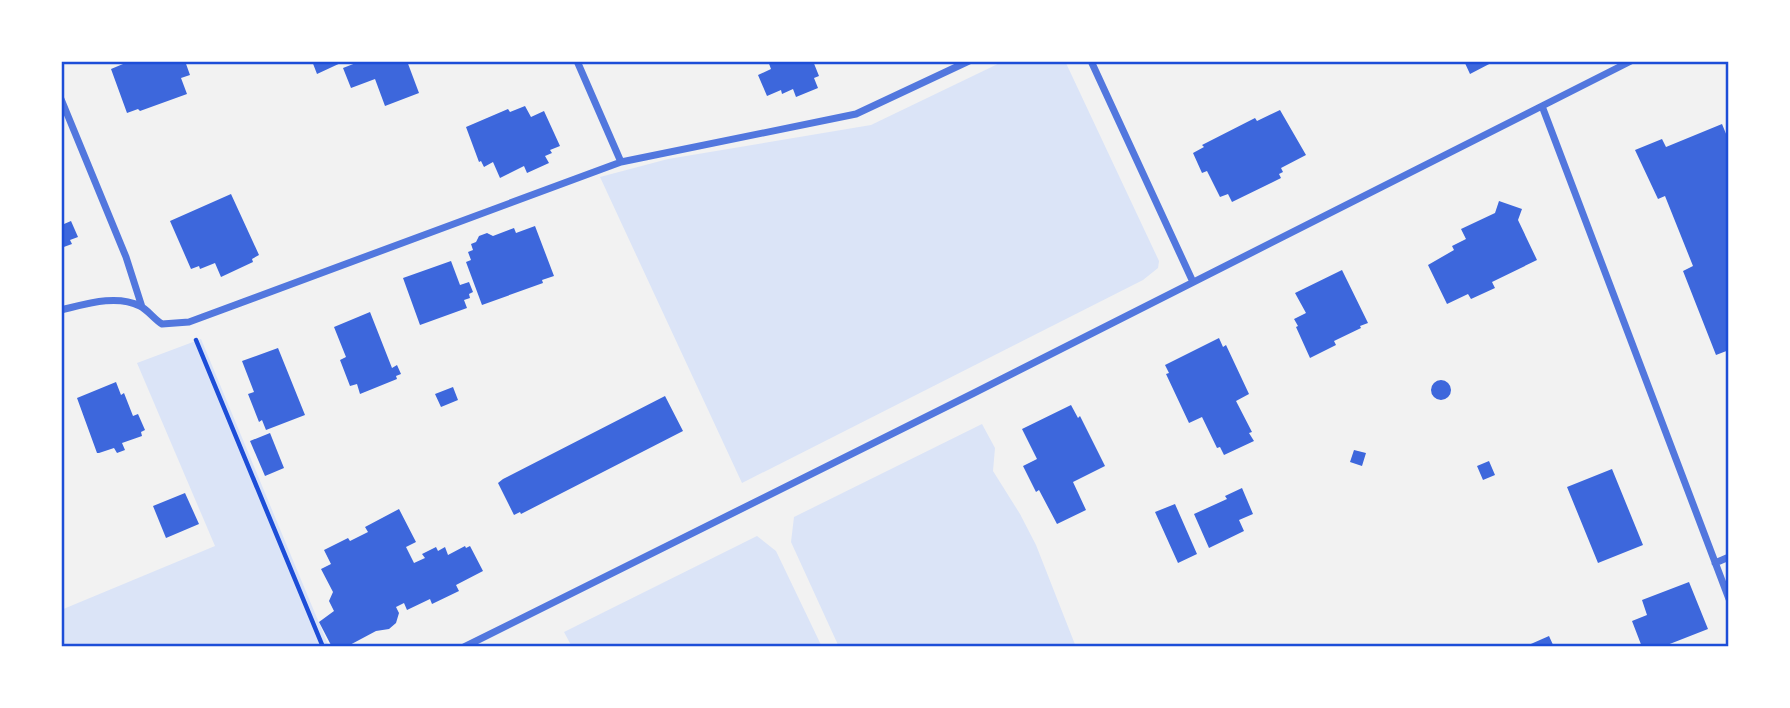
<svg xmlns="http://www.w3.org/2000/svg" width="1790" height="708" viewBox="0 0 1790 708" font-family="'Roboto Condensed',sans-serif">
<rect width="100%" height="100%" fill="#f2f2f2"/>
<path fill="#dbe4f7" d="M 1004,61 L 1065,61 L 1159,261 L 1158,268 L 1143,280 L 742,483 L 600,177 L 668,159 L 871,125 Z
M 201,339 L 329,647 L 61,647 L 61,610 L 215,546 L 137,363 Z
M 982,424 L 995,448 L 993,471 L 1020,514 L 1036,545 L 1076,647 L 839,647 L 791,542 L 794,517 Z
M 757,536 L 776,551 L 822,647 L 572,647 L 564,632 Z"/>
<path fill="#3d67dc" d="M 185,61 L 190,75 L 181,78 L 187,94 L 140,111 L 138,109 L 127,113 L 111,69 L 123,64 L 124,61 Z
M 312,61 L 345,61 L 317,74 Z
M 361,61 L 407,61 L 419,93 L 385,106 L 375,79 L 351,88 L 343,68 Z
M 768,61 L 813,61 L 819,76 L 814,78 L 818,88 L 796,97 L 793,89 L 782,94 L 781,90 L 767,96 L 758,75 L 771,69 Z
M 1464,61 L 1495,61 L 1470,74 Z
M 525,106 L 531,117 L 544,111 L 560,146 L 550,150 L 552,153 L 545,156 L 549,163 L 527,173 L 524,166 L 500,178 L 493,162 L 484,167 L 481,161 L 479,162 L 466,127 L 508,109 L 510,112 Z
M 1280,110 L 1306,155 L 1281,168 L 1283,172 L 1279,174 L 1281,178 L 1232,202 L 1228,194 L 1220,197 L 1207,171 L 1202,173 L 1193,153 L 1204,147 L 1202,145 L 1255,118 L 1257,121 Z
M 1722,124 L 1729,141 L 1729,350 L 1716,355 L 1683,271 L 1693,266 L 1665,196 L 1658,199 L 1635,150 L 1662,139 L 1666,147 Z
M 231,194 L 259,255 L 252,259 L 253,262 L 221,277 L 215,263 L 200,269 L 199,266 L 191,269 L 170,221 Z
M 1499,201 L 1522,209 L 1518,220 L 1537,260 L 1492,282 L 1495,288 L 1471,299 L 1468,294 L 1447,304 L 1428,265 L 1454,250 L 1452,246 L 1466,239 L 1461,229 L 1495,213 Z
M 61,218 L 64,224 L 71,221 L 78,237 L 70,240 L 72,244 L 61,248 Z
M 535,226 L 554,276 L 542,280 L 543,283 L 482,305 L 466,262 L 471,260 L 468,252 L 473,250 L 471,244 L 476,242 L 479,236 L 487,233 L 493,236 L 514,228 L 516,233 Z
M 451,261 L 460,285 L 469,282 L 473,292 L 469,294 L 470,298 L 464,300 L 467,308 L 420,325 L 403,278 Z
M 1342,270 L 1368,323 L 1360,326 L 1361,328 L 1334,341 L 1336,345 L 1310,358 L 1296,327 L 1298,326 L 1294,319 L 1306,313 L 1295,293 Z
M 370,312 L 392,368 L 397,365 L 401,374 L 396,376 L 397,379 L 360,394 L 357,384 L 350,386 L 340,360 L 346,357 L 334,327 Z
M 1219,338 L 1223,347 L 1226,345 L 1249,394 L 1236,401 L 1252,432 L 1249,433 L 1254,441 L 1224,455 L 1220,447 L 1217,448 L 1202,417 L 1189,423 L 1166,374 L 1169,373 L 1165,365 Z
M 278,348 L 305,415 L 266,430 L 262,420 L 259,422 L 248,394 L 254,392 L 242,361 Z
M1431 390a10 10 0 1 1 20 0a10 10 0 1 1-20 0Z
M 116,382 L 121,395 L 124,393 L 133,416 L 138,414 L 145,430 L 141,432 L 142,436 L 122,443 L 125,450 L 117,453 L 114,448 L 99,453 L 97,453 L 77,398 Z
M 453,387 L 458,400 L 441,407 L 435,394 Z
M 665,396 L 683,431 L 521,514 L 520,512 L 514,515 L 498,483 L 503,479 Z
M 1071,405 L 1078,418 L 1080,416 L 1105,466 L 1073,482 L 1086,510 L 1057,524 L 1039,490 L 1036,492 L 1023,466 L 1037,459 L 1022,429 Z
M 270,433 L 284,468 L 265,476 L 250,441 Z
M 1354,450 L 1366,453 L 1362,466 L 1350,462 Z
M 1489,461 L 1495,475 L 1483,480 L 1477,466 Z
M 1612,469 L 1643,545 L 1598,563 L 1567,487 Z
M 1242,488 L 1253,514 L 1239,520 L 1244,531 L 1209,548 L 1194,514 L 1227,499 L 1225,496 Z
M 185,493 L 199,524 L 166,538 L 153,506 Z
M 1175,504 L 1197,554 L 1178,563 L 1155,512 Z
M 399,509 L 416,542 L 406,547 L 414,563 L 425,558 L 422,554 L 436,547 L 438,551 L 445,547 L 448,555 L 465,546 L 466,548 L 470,546 L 483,571 L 456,585 L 459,591 L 432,604 L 430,599 L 407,610 L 404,603 L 396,607 L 399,613 L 396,623 L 389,629 L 376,631 L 346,647 L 339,647 L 337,644 L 332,647 L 319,622 L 334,611 L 329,601 L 333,592 L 321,569 L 331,564 L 324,550 L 348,538 L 350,541 L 368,532 L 365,527 Z
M 1689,582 L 1708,629 L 1662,647 L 1659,644 L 1642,647 L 1632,621 L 1647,615 L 1642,600 Z
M 1549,636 L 1554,647 L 1524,647 Z"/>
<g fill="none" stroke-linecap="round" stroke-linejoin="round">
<path stroke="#1d4ed8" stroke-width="4.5" d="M 196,340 L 323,647"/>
<path stroke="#5277de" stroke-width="7" d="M 577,61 L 621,162
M 1091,61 L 1193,282
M 61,99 L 126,257 L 142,307
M 1542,106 L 1729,599
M 61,310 C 86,304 116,294 140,306 C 148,310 154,319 162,324 L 189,322 L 621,162 L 856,114 L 969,61
M 1715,563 L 1729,557
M 464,647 L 974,393 L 1631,61"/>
</g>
<rect width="1790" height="708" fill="none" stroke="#ffffff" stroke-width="126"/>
<rect x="63" y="63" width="1664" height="582" fill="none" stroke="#1d4ed8" stroke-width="2.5"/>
</svg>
